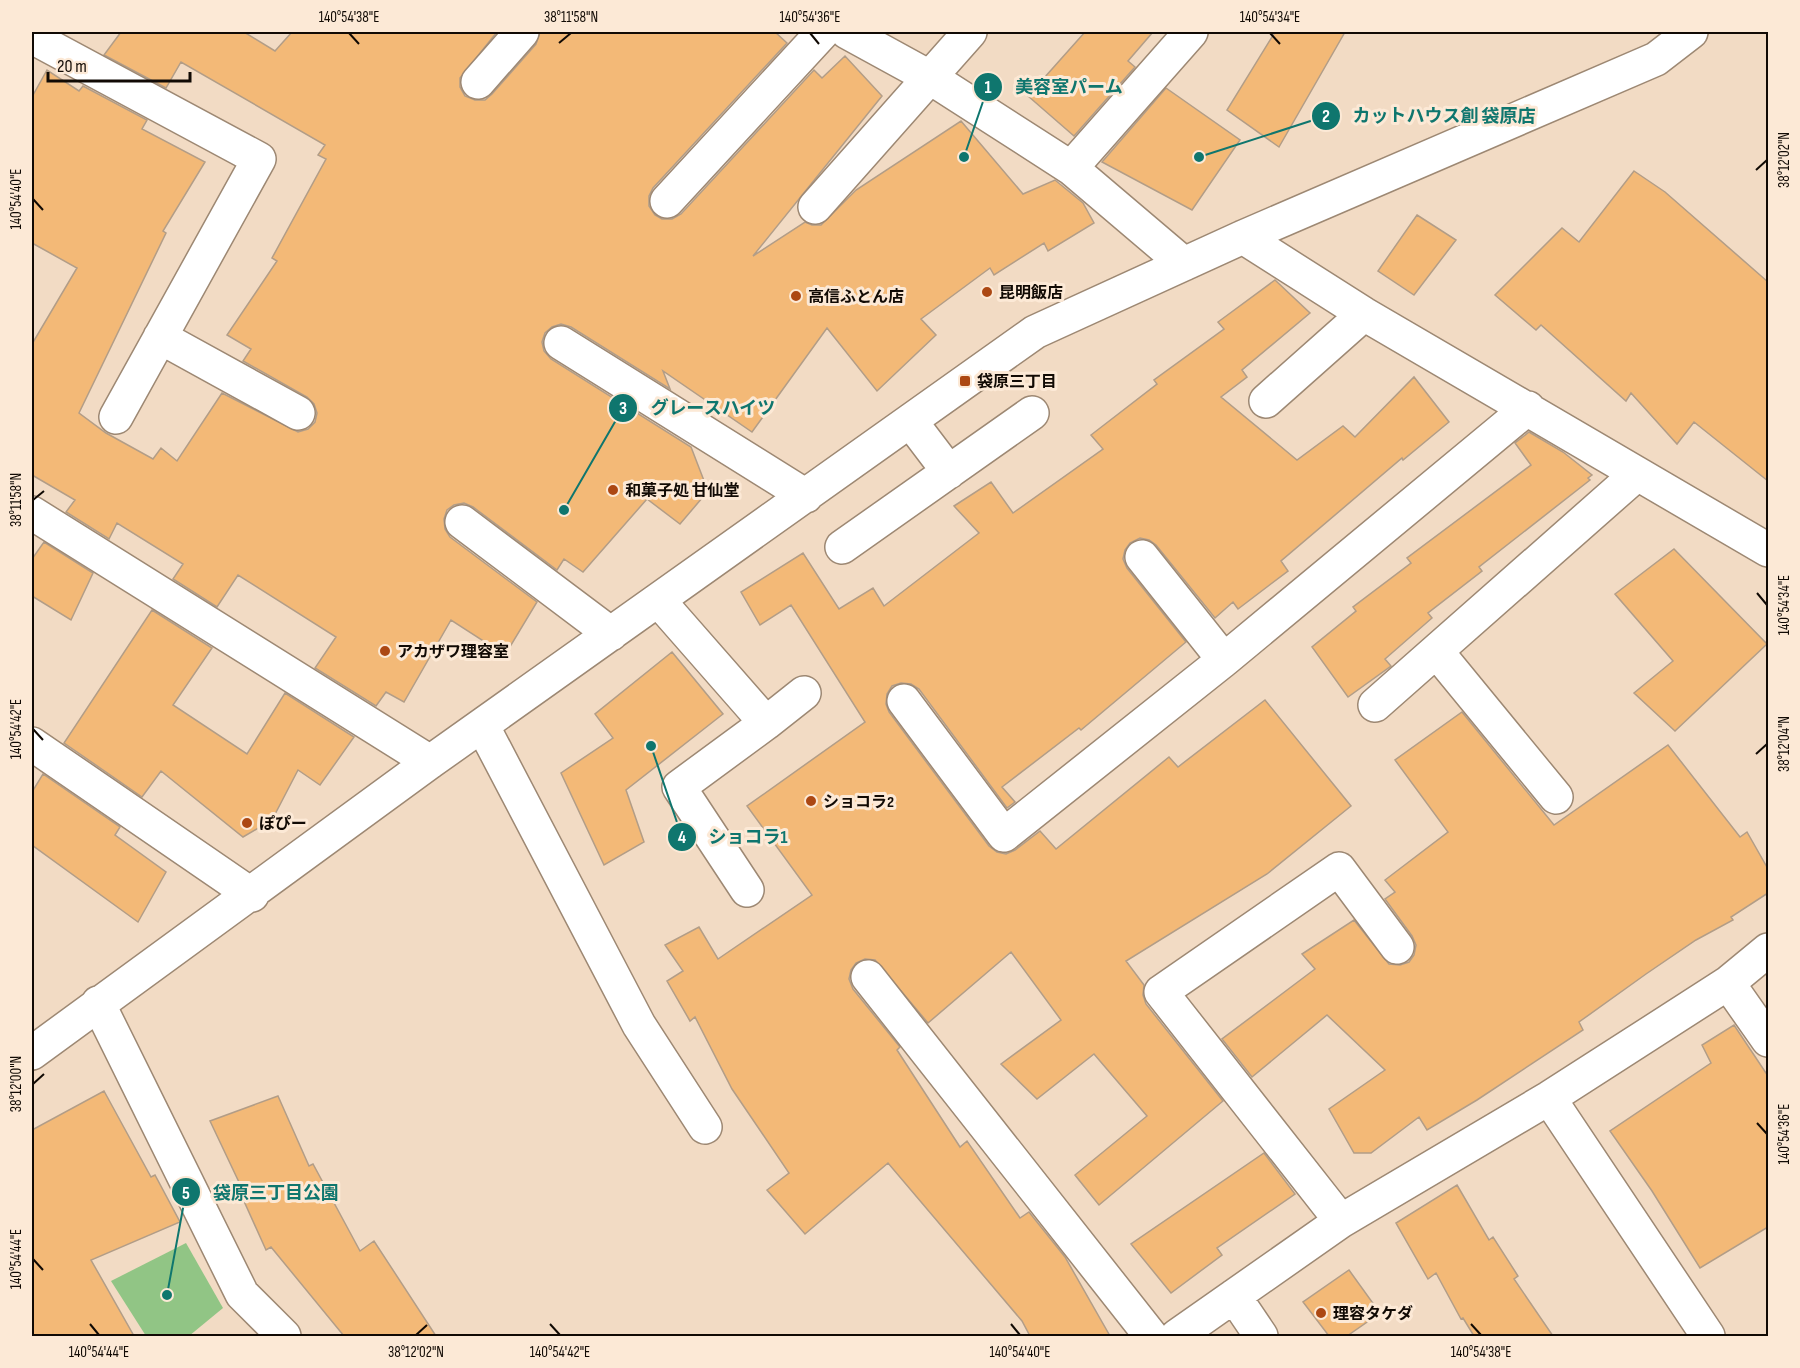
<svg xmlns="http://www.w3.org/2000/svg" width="1800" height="1368" viewBox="0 0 1800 1368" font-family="'Sofia Sans Condensed','Noto Sans JP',sans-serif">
<rect width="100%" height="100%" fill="#f2dbc4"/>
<path fill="#91c585" d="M 186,1243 L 223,1308 L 189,1336 L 146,1336 L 111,1281 Z"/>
<path fill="#f3b977" stroke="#b29d87" stroke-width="1.5" d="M 121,32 L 244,32 L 275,51 L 292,32 L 497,32 L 460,78 L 460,87 L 465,96 L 475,100 L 485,100 L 492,94 L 536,44 L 540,32 L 775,32 L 787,43 L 653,188 L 649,196 L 649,206 L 655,215 L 662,219 L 672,219 L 681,214 L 814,70 L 822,78 L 845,56 L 882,96 L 753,256 L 805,222 L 812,225 L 821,225 L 856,190 L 961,121 L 1023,194 L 1055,180 L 1083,203 L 1094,223 L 1048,251 L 1044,243 L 994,275 L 990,268 L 921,319 L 936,335 L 877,391 L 827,328 L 752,432 L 663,371 L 670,389 L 571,327 L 561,324 L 552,327 L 545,333 L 542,342 L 544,351 L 551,359 L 691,447 L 708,491 L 680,524 L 647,499 L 583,572 L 564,559 L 557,570 L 473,507 L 464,503 L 454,505 L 447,510 L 444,519 L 445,529 L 450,537 L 537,602 L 505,655 L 451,620 L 404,702 L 386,692 L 376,706 L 315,668 L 336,637 L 238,575 L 217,607 L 173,579 L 183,564 L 117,523 L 109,539 L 66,512 L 75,500 L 32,475 L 32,344 L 77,268 L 32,243 L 32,97 L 47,70 L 79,91 L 83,86 L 147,120 L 142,129 L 205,162 L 163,231 L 166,233 L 79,413 L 106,433 L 153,459 L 161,448 L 177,461 L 222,393 L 298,432 L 308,429 L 315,422 L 317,413 L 314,404 L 307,397 L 243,361 L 251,349 L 227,335 L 277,261 L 272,258 L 326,159 L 318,155 L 325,145 L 181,62 L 166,88 L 104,55 Z
M 1085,32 L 1153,32 L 1128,61 L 1135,67 L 1074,136 L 1028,96 Z
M 1275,32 L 1345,32 L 1279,147 L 1227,110 Z
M 1166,88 L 1240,140 L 1192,210 L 1102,162 Z
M 1634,171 L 1665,192 L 1768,282 L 1768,481 L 1694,422 L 1677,444 L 1631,393 L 1626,401 L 1541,325 L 1536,330 L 1495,295 L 1562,228 L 1579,242 Z
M 1417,215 L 1456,240 L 1414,295 L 1378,271 Z
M 1275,280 L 1310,313 L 1242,370 L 1247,377 L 1221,397 L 1297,460 L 1343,426 L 1355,437 L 1414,377 L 1449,422 L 1403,460 L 1402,458 L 1281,561 L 1288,571 L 1238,609 L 1233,602 L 1215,618 L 1156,545 L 1149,540 L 1140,538 L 1130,543 L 1125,550 L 1123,559 L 1127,568 L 1186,642 L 1081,730 L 1079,728 L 1002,787 L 1015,802 L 1007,808 L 919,689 L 911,684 L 901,683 L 892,686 L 887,694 L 886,704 L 889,712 L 989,846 L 997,852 L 1006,854 L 1015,850 L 1040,831 L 1056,849 L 1169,757 L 1178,767 L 1265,700 L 1351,806 L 1267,874 L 1126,961 L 1144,985 L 1143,995 L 1146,1004 L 1223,1101 L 1099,1205 L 1075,1175 L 1147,1116 L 1094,1054 L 1037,1099 L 1001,1064 L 1061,1020 L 1011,952 L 928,1023 L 875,960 L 865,959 L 856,963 L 851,970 L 849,979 L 853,989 L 900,1047 L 897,1050 L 960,1147 L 967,1141 L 1020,1218 L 1029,1212 L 1065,1257 L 1110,1336 L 1030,1336 L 1022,1321 L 888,1163 L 805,1234 L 767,1190 L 789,1173 L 732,1089 L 695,1017 L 690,1021 L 667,981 L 683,971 L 665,945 L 699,927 L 718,959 L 812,895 L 747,806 L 865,722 L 791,605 L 760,625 L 741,592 L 803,553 L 839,609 L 873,588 L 884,606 L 979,533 L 954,506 L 991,482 L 1013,513 L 1103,449 L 1091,435 L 1157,384 L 1154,380 L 1224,329 L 1218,322 Z
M 1529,432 L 1563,452 L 1592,475 L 1588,478 L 1590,480 L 1479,567 L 1482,571 L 1428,613 L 1432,618 L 1385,659 L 1391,666 L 1348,697 L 1312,647 L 1356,611 L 1353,607 L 1411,563 L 1407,558 L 1531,465 L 1515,443 Z
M 44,542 L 93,573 L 71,620 L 32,596 L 32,559 Z
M 1674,549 L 1767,644 L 1675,731 L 1634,693 L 1673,661 L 1615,594 Z
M 152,610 L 212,648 L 173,705 L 247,754 L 285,693 L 354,737 L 320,785 L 298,770 L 272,820 L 243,837 L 161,771 L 142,797 L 64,743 Z
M 672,652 L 723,714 L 626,790 L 644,842 L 604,865 L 561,773 L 613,738 L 595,714 Z
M 1462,712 L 1554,825 L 1668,745 L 1740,837 L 1747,832 L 1768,869 L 1768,893 L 1731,917 L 1733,920 L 1696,940 L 1646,974 L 1579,1022 L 1583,1030 L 1477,1100 L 1427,1130 L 1419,1117 L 1371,1153 L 1354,1153 L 1329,1109 L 1385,1070 L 1327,1015 L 1252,1077 L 1222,1039 L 1315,969 L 1302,954 L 1354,920 L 1389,964 L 1400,965 L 1409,962 L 1414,955 L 1416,945 L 1412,936 L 1385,899 L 1395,892 L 1385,880 L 1448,832 L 1395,760 Z
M 43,774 L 120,827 L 115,835 L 166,872 L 138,922 L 32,845 L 32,792 Z
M 1734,1025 L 1768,1076 L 1768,1227 L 1700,1268 L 1652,1191 L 1610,1131 L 1711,1063 L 1702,1045 Z
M 104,1091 L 151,1177 L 155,1175 L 180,1222 L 91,1260 L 134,1336 L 32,1336 L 32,1130 Z
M 278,1096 L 309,1166 L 313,1164 L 360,1251 L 374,1241 L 436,1336 L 344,1336 L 271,1247 L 266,1250 L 243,1199 L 246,1197 L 210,1121 Z
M 1264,1153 L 1295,1194 L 1217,1248 L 1222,1255 L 1171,1293 L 1131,1244 Z
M 1457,1185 L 1489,1240 L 1493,1237 L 1518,1276 L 1514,1279 L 1553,1336 L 1474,1336 L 1463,1318 L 1461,1319 L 1436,1273 L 1428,1279 L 1396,1223 Z
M 1349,1270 L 1380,1313 L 1347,1336 L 1329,1336 L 1303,1302 Z"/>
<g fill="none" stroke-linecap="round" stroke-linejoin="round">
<defs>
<path id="minor" d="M 847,32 L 931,78 L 1071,168 L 1184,264
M 32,37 L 259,159 L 116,417
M 478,82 L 522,32
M 1071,168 L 1191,32
M 667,201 L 823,32
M 815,207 L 970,32
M 1243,237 L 1364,314 L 1768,550
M 160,337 L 298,413
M 561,343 L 806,496
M 1266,401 L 1364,314
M 911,422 L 949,472
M 32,513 L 430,762
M 462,522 L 611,634
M 842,547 L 1032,413
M 1142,557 L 1224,660
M 659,601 L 766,723 L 679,787 L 747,890
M 1437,652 L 1556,797
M 904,701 L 1004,835 L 1224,660 L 1528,408
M 1375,705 L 1637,474
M 766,723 L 804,693
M 482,725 L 639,1025 L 705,1127
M 32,744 L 252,895
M 868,977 L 1151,1336
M 1728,983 L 1768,1040
M 98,1003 L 242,1294 L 284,1336
M 32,1053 L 430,762 L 1035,332 L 1243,237 L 1656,59 L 1691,32
M 1549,1098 L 1708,1336
M 1341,1221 L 1161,992 L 1339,869 L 1397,947
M 1234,1296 L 1261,1336
M 1177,1336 L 1341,1221 L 1549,1098 L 1728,983 L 1768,950"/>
</defs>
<use href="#minor" stroke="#9d8873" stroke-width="36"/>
<use href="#minor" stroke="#fff" stroke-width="33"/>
</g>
<path fill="none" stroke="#110a04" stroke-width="2" d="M 349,33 L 359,44M 810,33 L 819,44M 1270,33 L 1280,44M 559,43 L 571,33M 1756,170 L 1767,160M 33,199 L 43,210M 33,500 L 44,491M 1757,593 L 1767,605M 33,729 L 43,740M 1756,754 L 1767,744M 33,1084 L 44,1074M 1757,1123 L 1767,1134M 33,1259 L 43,1270M 90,1324 L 99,1335M 550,1324 L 560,1335M 1011,1324 L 1020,1335M 1471,1324 L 1481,1335M 416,1335 L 427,1325"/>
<g fill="#ac4813" stroke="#fce9d6" stroke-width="2">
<circle cx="987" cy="292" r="6"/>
<circle cx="796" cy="296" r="6"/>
<rect x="959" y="375" width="12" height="12" rx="3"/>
<circle cx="613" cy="490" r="6"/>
<circle cx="385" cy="651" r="6"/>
<circle cx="811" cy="801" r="6"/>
<circle cx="247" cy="823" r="6"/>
<circle cx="1321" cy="1313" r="6"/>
</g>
<g text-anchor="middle" stroke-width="6" stroke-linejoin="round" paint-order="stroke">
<g font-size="16" font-weight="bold" fill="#110a04" stroke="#fce9d6" text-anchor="start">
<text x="999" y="298">昆明飯店</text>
<text x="808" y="302">高信ふとん店</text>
<text x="977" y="387">袋原三丁目</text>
<text x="625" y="496">和菓子処 甘仙堂</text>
<text x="397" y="657">アカザワ理容室</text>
<text x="823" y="807">ショコラ2</text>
<text x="259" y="829">ぽぴー</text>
<text x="1333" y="1319">理容タケダ</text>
</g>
</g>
<path fill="none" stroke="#0f766e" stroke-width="2" d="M964 157L988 87M1199 157L1326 116M564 510L623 408M651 746L682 837M167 1295L186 1192"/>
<g fill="#0f766e" stroke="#fce9d6" stroke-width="2">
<circle cx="964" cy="157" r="6"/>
<circle cx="1199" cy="157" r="6"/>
<circle cx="564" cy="510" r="6"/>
<circle cx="651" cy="746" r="6"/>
<circle cx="167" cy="1295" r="6"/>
<circle cx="988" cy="87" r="15"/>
<circle cx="1326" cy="116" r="15"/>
<circle cx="623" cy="408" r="15"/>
<circle cx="682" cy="837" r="15"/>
<circle cx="186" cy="1192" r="15"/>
</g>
<g font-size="18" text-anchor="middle" font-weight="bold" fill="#fff">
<text x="988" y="93">1</text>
<text x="1326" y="122">2</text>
<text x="623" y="414">3</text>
<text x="682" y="843">4</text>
<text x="186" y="1199">5</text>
</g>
<g font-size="18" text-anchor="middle" font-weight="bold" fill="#0f766e" stroke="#fce9d6" stroke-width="6" stroke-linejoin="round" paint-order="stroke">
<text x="1069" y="93">美容室パーム</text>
<text x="1444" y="122">カットハウス創 袋原店</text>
<text x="713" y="414">グレースハイツ</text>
<text x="748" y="843">ショコラ1</text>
<text x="276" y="1199">袋原三丁目公園</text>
</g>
<rect width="1800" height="1368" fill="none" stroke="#fce9d6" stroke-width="66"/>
<path d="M48 72v9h142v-9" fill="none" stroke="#110a04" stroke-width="3"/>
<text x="57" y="72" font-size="18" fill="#110a04" stroke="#fce9d6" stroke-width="4.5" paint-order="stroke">20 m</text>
<rect x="33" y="33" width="1734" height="1302" fill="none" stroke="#110a04" stroke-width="2"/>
<g font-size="15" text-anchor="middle" fill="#110a04">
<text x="349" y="22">140°54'38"E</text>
<text x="571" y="22">38°11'58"N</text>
<text x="810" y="22">140°54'36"E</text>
<text x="1270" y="22">140°54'34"E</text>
<text transform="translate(1784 160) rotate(-90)" y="5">38°12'02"N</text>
<text transform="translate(16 199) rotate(-90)" y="5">140°54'40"E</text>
<text transform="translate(16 500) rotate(-90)" y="5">38°11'58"N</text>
<text transform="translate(1784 605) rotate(-90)" y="5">140°54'34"E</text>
<text transform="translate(16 729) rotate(-90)" y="5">140°54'42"E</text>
<text transform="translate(1784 744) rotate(-90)" y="5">38°12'04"N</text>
<text transform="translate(16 1084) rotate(-90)" y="5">38°12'00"N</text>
<text transform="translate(1784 1134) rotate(-90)" y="5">140°54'36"E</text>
<text transform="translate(16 1259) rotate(-90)" y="5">140°54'44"E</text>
<text x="99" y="1357">140°54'44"E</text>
<text x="416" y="1357">38°12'02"N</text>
<text x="560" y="1357">140°54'42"E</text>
<text x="1020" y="1357">140°54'40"E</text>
<text x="1481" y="1357">140°54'38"E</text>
</g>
</svg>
